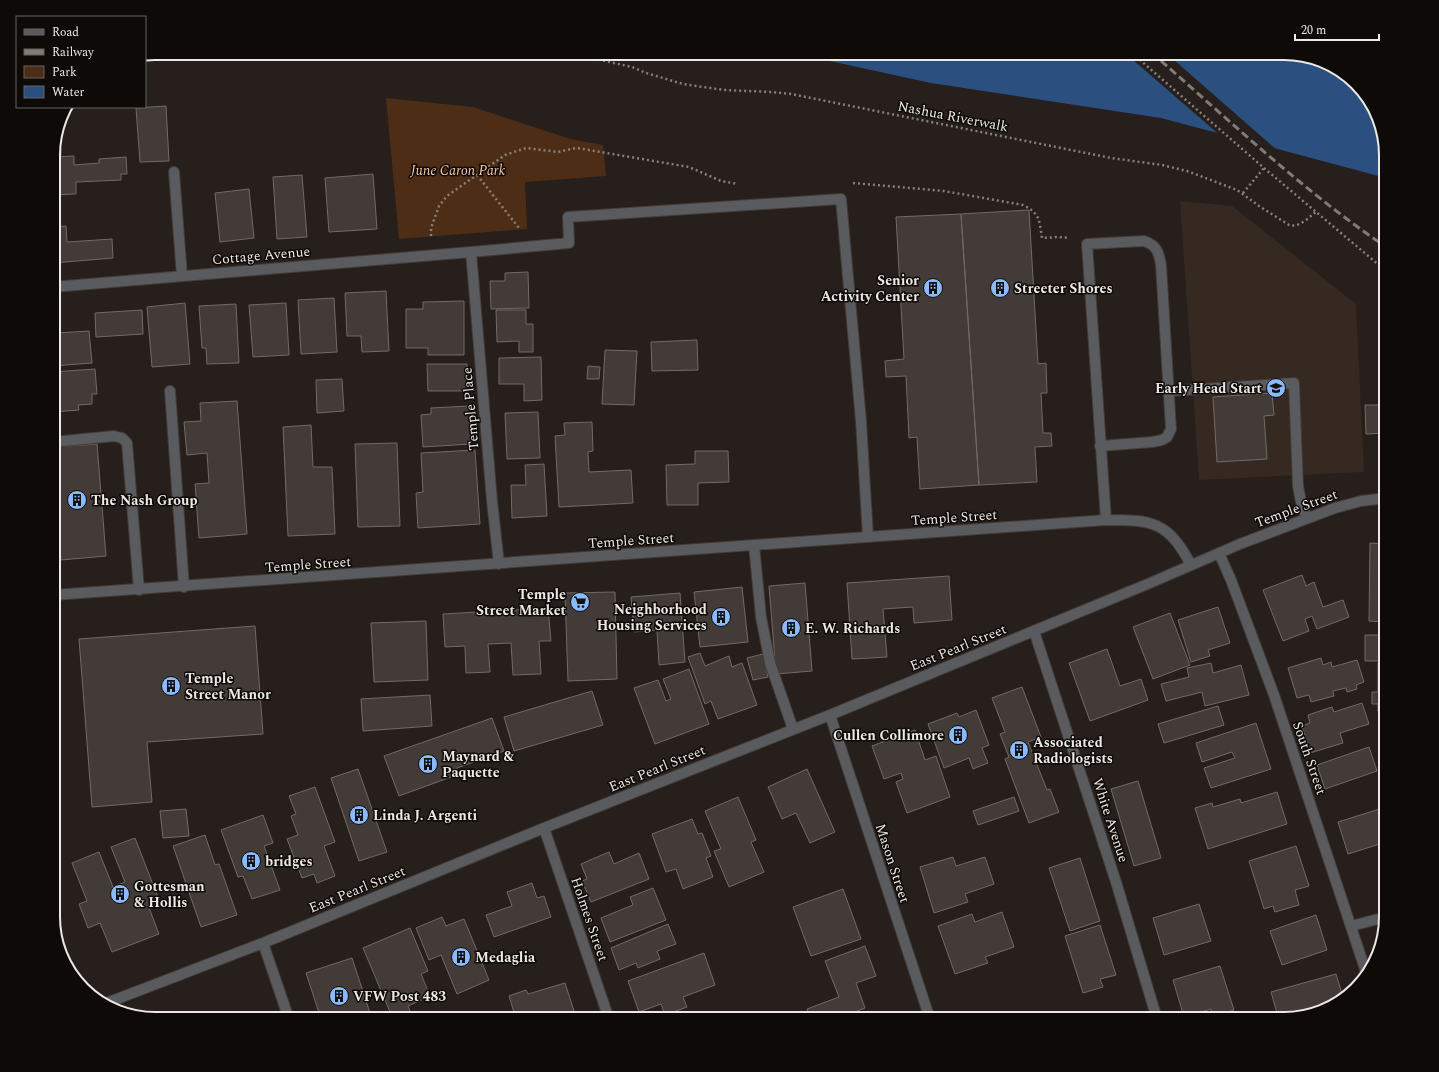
<svg xmlns="http://www.w3.org/2000/svg" width="1439" height="1072" viewBox="0 0 1439 1072" font-family="Spectral,serif">
<rect width="100%" height="100%" fill="#261f1b"/>
<path fill="#352922" d="M 1180,201 L 1232,206 L 1356,304 L 1364,472 L 1199,480 Z"/>
<path fill="#4e2d17" d="M 386,98 L 473,107 L 570,139 L 603,145 L 606,176 L 525,182 L 527,229 L 399,239 Z"/>
<path fill="#2b4f7f" d="M 793,53 L 1284,53 L 1317,58 L 1346,74 L 1375,110 L 1386,155 L 1386,178 L 1161,118 L 931,83 Z"/>
<path fill="#261f1b" d="M 1125,53 L 1166,53 L 1279,152 L 1222,137 Z"/>
<path fill="#433b37" stroke="#726a65" d="M 166,106 L 169,161 L 140,162 L 136,108 Z
M 55,140 L 60,140 L 61,155 L 53,156 L 53,148 Z
M 74,156 L 74,165 L 99,163 L 99,159 L 126,157 L 127,174 L 121,174 L 121,180 L 76,182 L 76,194 L 53,195 L 53,157 Z
M 373,174 L 377,229 L 329,232 L 325,178 Z
M 302,175 L 307,237 L 277,239 L 273,177 Z
M 249,189 L 254,238 L 220,242 L 215,193 Z
M 1029,210 L 1038,364 L 1046,363 L 1047,393 L 1041,393 L 1043,433 L 1051,433 L 1052,446 L 1035,447 L 1037,482 L 979,485 L 961,214 Z
M 961,214 L 979,485 L 920,489 L 917,437 L 909,438 L 906,376 L 886,377 L 885,361 L 904,359 L 896,217 Z
M 66,226 L 67,242 L 112,239 L 113,258 L 53,263 L 53,227 Z
M 528,272 L 529,308 L 491,309 L 490,281 L 505,281 L 505,273 Z
M 386,291 L 389,351 L 362,352 L 361,336 L 347,336 L 345,293 Z
M 334,298 L 337,352 L 301,354 L 298,300 Z
M 464,301 L 464,355 L 428,355 L 428,348 L 406,348 L 406,309 L 423,309 L 423,302 Z
M 185,303 L 190,364 L 152,367 L 147,307 Z
M 286,303 L 289,355 L 253,357 L 249,305 Z
M 236,304 L 239,363 L 207,364 L 206,348 L 202,348 L 199,306 Z
M 142,310 L 143,334 L 96,337 L 95,313 Z
M 496,310 L 526,310 L 526,324 L 533,324 L 533,352 L 519,352 L 519,341 L 497,342 Z
M 53,316 L 56,316 L 57,333 L 89,331 L 92,363 L 53,366 Z
M 697,340 L 698,370 L 652,371 L 651,342 Z
M 605,350 L 637,351 L 634,405 L 602,404 Z
M 541,357 L 542,400 L 524,401 L 524,384 L 499,384 L 499,358 Z
M 427,364 L 467,364 L 468,391 L 428,391 Z
M 588,366 L 600,367 L 599,379 L 587,379 Z
M 95,369 L 97,394 L 92,394 L 92,404 L 78,405 L 79,410 L 53,412 L 53,372 Z
M 342,379 L 344,411 L 317,413 L 316,380 Z
M 1272,393 L 1274,415 L 1264,416 L 1267,459 L 1217,462 L 1213,397 Z
M 237,401 L 247,534 L 199,538 L 195,484 L 209,483 L 207,453 L 187,455 L 184,422 L 201,421 L 200,403 Z
M 1365,405 L 1386,405 L 1386,433 L 1366,434 Z
M 469,406 L 471,444 L 423,447 L 421,415 L 431,414 L 431,408 Z
M 538,412 L 540,458 L 507,459 L 505,413 Z
M 592,422 L 593,451 L 588,452 L 589,472 L 631,470 L 633,503 L 559,507 L 555,436 L 565,435 L 564,423 Z
M 311,425 L 313,467 L 332,467 L 335,534 L 288,536 L 283,427 Z
M 397,443 L 400,526 L 358,527 L 355,444 Z
M 97,444 L 106,556 L 61,560 L 60,553 L 53,554 L 53,447 Z
M 475,450 L 480,524 L 418,528 L 416,493 L 423,492 L 421,453 Z
M 695,451 L 728,451 L 729,482 L 698,483 L 698,505 L 667,505 L 666,465 L 695,464 Z
M 544,464 L 547,516 L 512,518 L 511,485 L 526,485 L 525,465 Z
M 1370,543 L 1386,544 L 1386,622 L 1369,621 Z
M 1302,575 L 1306,586 L 1314,582 L 1323,607 L 1343,600 L 1349,617 L 1317,629 L 1312,616 L 1305,619 L 1309,631 L 1283,641 L 1263,590 Z
M 949,576 L 952,620 L 914,623 L 913,607 L 883,609 L 887,657 L 852,659 L 847,583 Z
M 805,583 L 812,671 L 776,674 L 769,586 Z
M 742,587 L 748,642 L 700,647 L 694,592 Z
M 615,592 L 617,679 L 568,681 L 565,593 Z
M 680,593 L 685,662 L 659,665 L 657,630 L 634,632 L 631,597 Z
M 1218,607 L 1230,643 L 1208,650 L 1210,656 L 1191,662 L 1178,620 Z
M 548,608 L 551,641 L 539,641 L 541,674 L 513,675 L 511,643 L 488,644 L 490,672 L 466,673 L 465,646 L 445,647 L 443,614 Z
M 1170,613 L 1190,665 L 1153,679 L 1133,627 Z
M 426,621 L 428,680 L 374,682 L 371,623 Z
M 255,626 L 263,734 L 147,742 L 152,802 L 92,807 L 79,639 Z
M 1365,635 L 1386,635 L 1386,661 L 1365,661 Z
M 1107,649 L 1120,686 L 1141,679 L 1148,700 L 1090,721 L 1069,663 Z
M 700,653 L 705,666 L 729,656 L 732,667 L 742,663 L 757,705 L 718,719 L 711,701 L 705,704 L 688,657 Z
M 763,654 L 768,677 L 753,680 L 747,658 Z
M 1321,658 L 1323,665 L 1331,662 L 1332,667 L 1357,660 L 1364,682 L 1356,685 L 1357,689 L 1347,692 L 1346,688 L 1333,691 L 1334,696 L 1311,702 L 1309,695 L 1297,698 L 1288,668 Z
M 1211,663 L 1213,673 L 1241,665 L 1249,695 L 1205,706 L 1202,692 L 1166,701 L 1161,684 L 1189,677 L 1187,668 Z
M 1378,663 L 1386,663 L 1386,711 L 1378,711 L 1378,704 L 1372,704 L 1372,692 L 1378,692 Z
M 689,669 L 709,724 L 655,744 L 634,688 L 658,680 L 666,701 L 671,699 L 663,679 Z
M 1022,687 L 1041,737 L 1028,742 L 1047,790 L 1050,789 L 1059,812 L 1029,823 L 1005,759 L 1009,757 L 1000,734 L 1005,732 L 992,698 Z
M 592,691 L 603,725 L 514,751 L 504,717 Z
M 430,695 L 432,726 L 363,731 L 361,699 Z
M 1362,703 L 1369,724 L 1340,733 L 1343,743 L 1310,753 L 1302,726 L 1310,723 L 1308,715 L 1332,707 L 1334,712 Z
M 1218,706 L 1224,725 L 1164,743 L 1158,724 Z
M 976,710 L 989,745 L 982,748 L 988,763 L 973,769 L 969,758 L 944,768 L 928,724 L 957,713 L 959,717 Z
M 492,718 L 504,751 L 449,771 L 451,777 L 399,796 L 384,756 Z
M 1256,723 L 1271,769 L 1211,788 L 1204,768 L 1235,758 L 1232,752 L 1202,762 L 1196,743 Z
M 915,730 L 925,760 L 936,756 L 950,797 L 907,813 L 896,782 L 903,779 L 901,773 L 884,779 L 872,746 Z
M 1369,747 L 1377,771 L 1325,789 L 1317,765 Z
M 358,769 L 387,852 L 359,861 L 331,778 Z
M 807,769 L 835,832 L 810,843 L 796,813 L 782,819 L 768,787 Z
M 1138,781 L 1161,858 L 1134,866 L 1111,789 Z
M 315,787 L 335,842 L 324,846 L 335,876 L 317,883 L 314,874 L 302,878 L 287,839 L 298,835 L 291,816 L 296,814 L 289,796 Z
M 1277,792 L 1287,824 L 1208,849 L 1195,808 L 1212,803 L 1213,807 L 1240,799 L 1241,803 Z
M 738,797 L 756,840 L 751,842 L 764,872 L 729,887 L 714,851 L 721,849 L 705,811 Z
M 1014,797 L 1019,811 L 978,825 L 973,811 Z
M 1386,807 L 1386,825 L 1385,826 L 1386,842 L 1348,854 L 1338,822 Z
M 186,809 L 189,836 L 163,838 L 160,811 Z
M 263,815 L 273,843 L 264,846 L 280,890 L 252,899 L 243,876 L 238,877 L 221,830 Z
M 692,819 L 698,834 L 702,833 L 711,856 L 706,858 L 713,877 L 683,889 L 676,869 L 666,872 L 652,834 Z
M 205,835 L 215,865 L 219,864 L 237,915 L 201,927 L 173,846 Z
M 135,838 L 159,900 L 148,905 L 159,934 L 112,952 L 100,923 L 88,928 L 79,904 L 87,901 L 72,863 L 99,852 L 113,887 L 125,882 L 111,847 Z
M 1296,846 L 1309,886 L 1295,890 L 1299,905 L 1275,912 L 1273,906 L 1264,909 L 1249,861 Z
M 609,852 L 614,864 L 639,853 L 649,879 L 591,902 L 582,881 L 587,879 L 581,864 Z
M 953,857 L 956,866 L 985,857 L 994,884 L 965,894 L 968,902 L 934,913 L 920,867 Z
M 1080,858 L 1100,921 L 1070,931 L 1049,868 Z
M 532,883 L 537,898 L 544,896 L 551,917 L 494,937 L 486,915 L 512,906 L 507,892 Z
M 653,888 L 666,920 L 610,942 L 601,918 L 633,905 L 630,897 Z
M 843,889 L 861,939 L 811,956 L 793,907 Z
M 1199,904 L 1211,941 L 1164,955 L 1153,918 Z
M 1002,912 L 1014,947 L 985,957 L 988,963 L 955,974 L 938,926 L 972,914 L 975,922 Z
M 1316,915 L 1327,950 L 1282,965 L 1270,931 Z
M 442,917 L 446,926 L 464,919 L 489,980 L 457,994 L 441,955 L 429,960 L 416,928 Z
M 668,924 L 676,944 L 657,951 L 660,959 L 638,968 L 636,963 L 619,970 L 611,948 Z
M 1100,925 L 1116,975 L 1100,979 L 1103,987 L 1083,993 L 1065,936 Z
M 410,928 L 428,971 L 421,974 L 430,996 L 408,1006 L 412,1016 L 404,1019 L 393,1019 L 363,948 Z
M 1383,932 L 1381,949 L 1377,933 Z
M 865,946 L 876,976 L 856,983 L 865,1008 L 836,1019 L 811,1019 L 807,1009 L 839,997 L 825,961 Z
M 704,953 L 715,985 L 683,997 L 687,1007 L 665,1015 L 661,1004 L 639,1012 L 628,981 Z
M 352,958 L 372,1019 L 321,1019 L 306,973 Z
M 1220,966 L 1234,1010 L 1213,1017 L 1211,1009 L 1184,1017 L 1173,980 Z
M 1336,974 L 1343,997 L 1329,1008 L 1306,1014 L 1305,1010 L 1278,1017 L 1271,992 Z
M 565,983 L 575,1014 L 558,1019 L 516,1019 L 509,996 L 526,990 L 528,994 Z
M 721,1012 L 723,1019 L 697,1019 Z"/>
<g fill="none" stroke-linecap="round" stroke-linejoin="round">
<defs>
<path id="lane" d="M 174,172 L 182,276
M 471,252 L 569,243 L 568,217 L 841,199 L 861,421 L 868,537
M 170,391 L 184,587
M 1169,391 L 1294,383 L 1298,486 L 1301,502 L 1307,518
M 53,442 L 114,436 L 122,438 L 127,443 L 139,590
M 1100,446 L 1152,442 L 1162,440 L 1167,437 L 1171,429 L 1161,265 C 1159,253 1157,245 1144,241 L 1087,244 L 1106,520
M 754,545 L 761,617 L 770,663 L 793,729
M 1351,926 L 1386,917"/>
<path id="street" d="M 53,287 L 471,252 L 492,501 L 499,564
M 1219,553 L 1231,580 L 1274,695 L 1367,975
M 53,595 L 1106,520 C 1152,520 1168,521 1191,565
M 1034,631 L 1116,882 L 1157,1019
M 830,715 L 930,1019
M 544,828 L 609,1019
M 263,943 L 289,1019
M 104,1004 L 263,943 L 544,828 L 830,715 L 1150,583 L 1240,544 L 1335,508 L 1361,501 L 1386,498"/>
</defs>
<use href="#lane" stroke="#423b37" stroke-width="12"/>
<use href="#street" stroke="#423b37" stroke-width="12"/>
<path stroke="#87817d" stroke-width="2.5" stroke-dasharray="2 3" stroke-linecap="butt" d="M 569,53 L 632,67 L 646,73 L 683,84 L 724,90 L 771,92 L 791,94 L 1111,158 L 1162,165 L 1187,171 L 1237,190 L 1259,206 L 1289,225 C 1299,228 1308,218 1316,212
M 1132,53 L 1264,168 L 1386,271
M 477,175 L 519,228
M 853,183 L 944,191 L 1023,205 C 1041,214 1039,221 1042,238 L 1058,237 L 1069,238
M 1243,193 L 1264,168
M 431,236 L 431,228 L 439,206 L 447,196 L 505,155 L 526,148 L 558,152 L 576,148 L 583,149 L 689,167 L 721,181 L 738,184"/>
<use href="#lane" stroke="#595b5e" stroke-width="10"/>
<use href="#street" stroke="#595b5e" stroke-width="10"/>
<path stroke="#817b77" stroke-width="3" stroke-dasharray="8 4" stroke-linecap="butt" d="M 1152,53 C 1228,119 1302,190 1386,247"/>
</g>
<defs>
<symbol id="building-disc" viewBox="-11 -11 22 22"><circle r="9.5" fill="#8abafc" stroke="#0d0a08"/><path d="M-4-6H4V6H1V3H-1V6H-4ZM-2.5-4.3h1.7v1.8h-1.7ZM.8-4.3h1.7v1.8H.8ZM-2.5-1h1.7V.8h-1.7ZM.8-1h1.7V.8H.8Z" fill="#111"/></symbol>
<symbol id="school-disc" viewBox="-11 -11 22 22"><circle r="9.5" fill="#8abafc" stroke="#0d0a08"/><path d="M0-5L7-2L0 1L-7-2ZM-4 1L0 2.5L4 1V4Q0 6-4 4Z" fill="#111"/></symbol>
<symbol id="supermarket-disc" viewBox="-11 -11 22 22"><circle r="9.5" fill="#8abafc" stroke="#0d0a08"/><path d="M-6-5.5h2.5l.6 2H6L4.5 2H-2.5L-4.4-4H-6ZM-1.5 3.2a1.3 1.3 0 1 0 .1 0ZM3 3.2a1.3 1.3 0 1 0 .1 0Z" fill="#111"/></symbol>
</defs>
<g fill-rule="evenodd">
<use href="#building-disc" x="922" y="277" width="22" height="22"/>
<use href="#building-disc" x="989" y="277" width="22" height="22"/>
<use href="#school-disc" x="1265" y="377" width="22" height="22"/>
<use href="#building-disc" x="66" y="489" width="22" height="22"/>
<use href="#supermarket-disc" x="569" y="591" width="22" height="22"/>
<use href="#building-disc" x="710" y="606" width="22" height="22"/>
<use href="#building-disc" x="780" y="617" width="22" height="22"/>
<use href="#building-disc" x="160" y="675" width="22" height="22"/>
<use href="#building-disc" x="947" y="724" width="22" height="22"/>
<use href="#building-disc" x="1008" y="739" width="22" height="22"/>
<use href="#building-disc" x="417" y="753" width="22" height="22"/>
<use href="#building-disc" x="348" y="804" width="22" height="22"/>
<use href="#building-disc" x="240" y="850" width="22" height="22"/>
<use href="#building-disc" x="109" y="883" width="22" height="22"/>
<use href="#building-disc" x="450" y="946" width="22" height="22"/>
<use href="#building-disc" x="328" y="985" width="22" height="22"/>
</g>
<g text-anchor="middle" stroke-width="3" stroke-linejoin="round" paint-order="stroke">
<g font-size="14" fill="#eee9e6" stroke="#0d0a08">
<text transform="translate(953 116) rotate(11)" y="5">Nashua Riverwalk</text>
<text transform="translate(261 255) rotate(-5)" y="5">Cottage Avenue</text>
<text transform="translate(470 409) rotate(-95)" y="5">Temple Place</text>
<text transform="translate(1296 508) rotate(-20)" y="5">Temple Street</text>
<text transform="translate(954 517) rotate(-4)" y="5">Temple Street</text>
<text transform="translate(631 540) rotate(-4)" y="5">Temple Street</text>
<text transform="translate(308 564) rotate(-4)" y="5">Temple Street</text>
<text transform="translate(958 647) rotate(-22)" y="5">East Pearl Street</text>
<text transform="translate(1310 758) rotate(71)" y="5">South Street</text>
<text transform="translate(657 768) rotate(-22)" y="5">East Pearl Street</text>
<text transform="translate(1111 820) rotate(72)" y="5">White Avenue</text>
<text transform="translate(893 863) rotate(72)" y="5">Mason Street</text>
<text transform="translate(357 889) rotate(-22)" y="5">East Pearl Street</text>
<text transform="translate(590 919) rotate(71)" y="5">Holmes Street</text>
</g>
<g font-size="14" font-style="italic" fill="#fdc9aa" stroke="#0d0a08">
<text x="458" y="175">June Caron Park</text>
</g>
<g font-size="14" font-weight="bold" fill="#eee9e6" stroke="#0d0a08" text-anchor="start">
<text x="919" y="285" text-anchor="end">Senior<tspan x="919" dy="16">Activity Center</tspan></text>
<text x="1014" y="293">Streeter Shores</text>
<text x="1262" y="393" text-anchor="end">Early Head Start</text>
<text x="91" y="505">The Nash Group</text>
<text x="566" y="599" text-anchor="end">Temple<tspan x="566" dy="16">Street Market</tspan></text>
<text x="707" y="614" text-anchor="end">Neighborhood<tspan x="707" dy="16">Housing Services</tspan></text>
<text x="805" y="633">E. W. Richards</text>
<text x="185" y="683">Temple<tspan x="185" dy="16">Street Manor</tspan></text>
<text x="944" y="740" text-anchor="end">Cullen Collimore</text>
<text x="1033" y="747">Associated<tspan x="1033" dy="16">Radiologists</tspan></text>
<text x="442" y="761">Maynard &amp;<tspan x="442" dy="16">Paquette</tspan></text>
<text x="373" y="820">Linda J. Argenti</text>
<text x="265" y="866">bridges</text>
<text x="134" y="891">Gottesman<tspan x="134" dy="16">&amp; Hollis</tspan></text>
<text x="475" y="962">Medaglia</text>
<text x="353" y="1001">VFW Post 483</text>
</g>
</g>
<path d="M0 0H1439V1072H0ZM155 60H1284A95 95 0 0 1 1379 155V917A95 95 0 0 1 1284 1012H155A95 95 0 0 1 60 917V155A95 95 0 0 1 155 60Z" fill="#0d0a08" fill-rule="evenodd"/>
<path fill="none" stroke="#eee9e6" stroke-width="2" d="M155 60H1284A95 95 0 0 1 1379 155V917A95 95 0 0 1 1284 1012H155A95 95 0 0 1 60 917V155A95 95 0 0 1 155 60Z"/>
<rect x="16" y="16" width="130" height="92" fill="#0d0a08" stroke="#676361"/>
<rect x="24" y="29" width="20" height="6" fill="#595b5e" stroke="#676361"/>
<text x="52" y="36" font-size="12" fill="#eee9e6">Road</text>
<rect x="24" y="49" width="20" height="6" fill="#817b77" stroke="#676361"/>
<text x="52" y="56" font-size="12" fill="#eee9e6">Railway</text>
<rect x="24" y="66" width="20" height="12" fill="#4e2d17" stroke="#676361"/>
<text x="52" y="76" font-size="12" fill="#eee9e6">Park</text>
<rect x="24" y="86" width="20" height="12" fill="#2b4f7f" stroke="#676361"/>
<text x="52" y="96" font-size="12" fill="#eee9e6">Water</text>
<path d="M1295 34v6h84v-6" fill="none" stroke="#eee9e6" stroke-width="2"/>
<text x="1301" y="34" font-size="12" fill="#eee9e6" stroke="#0d0a08" stroke-width="3" paint-order="stroke">20 m</text>
</svg>
